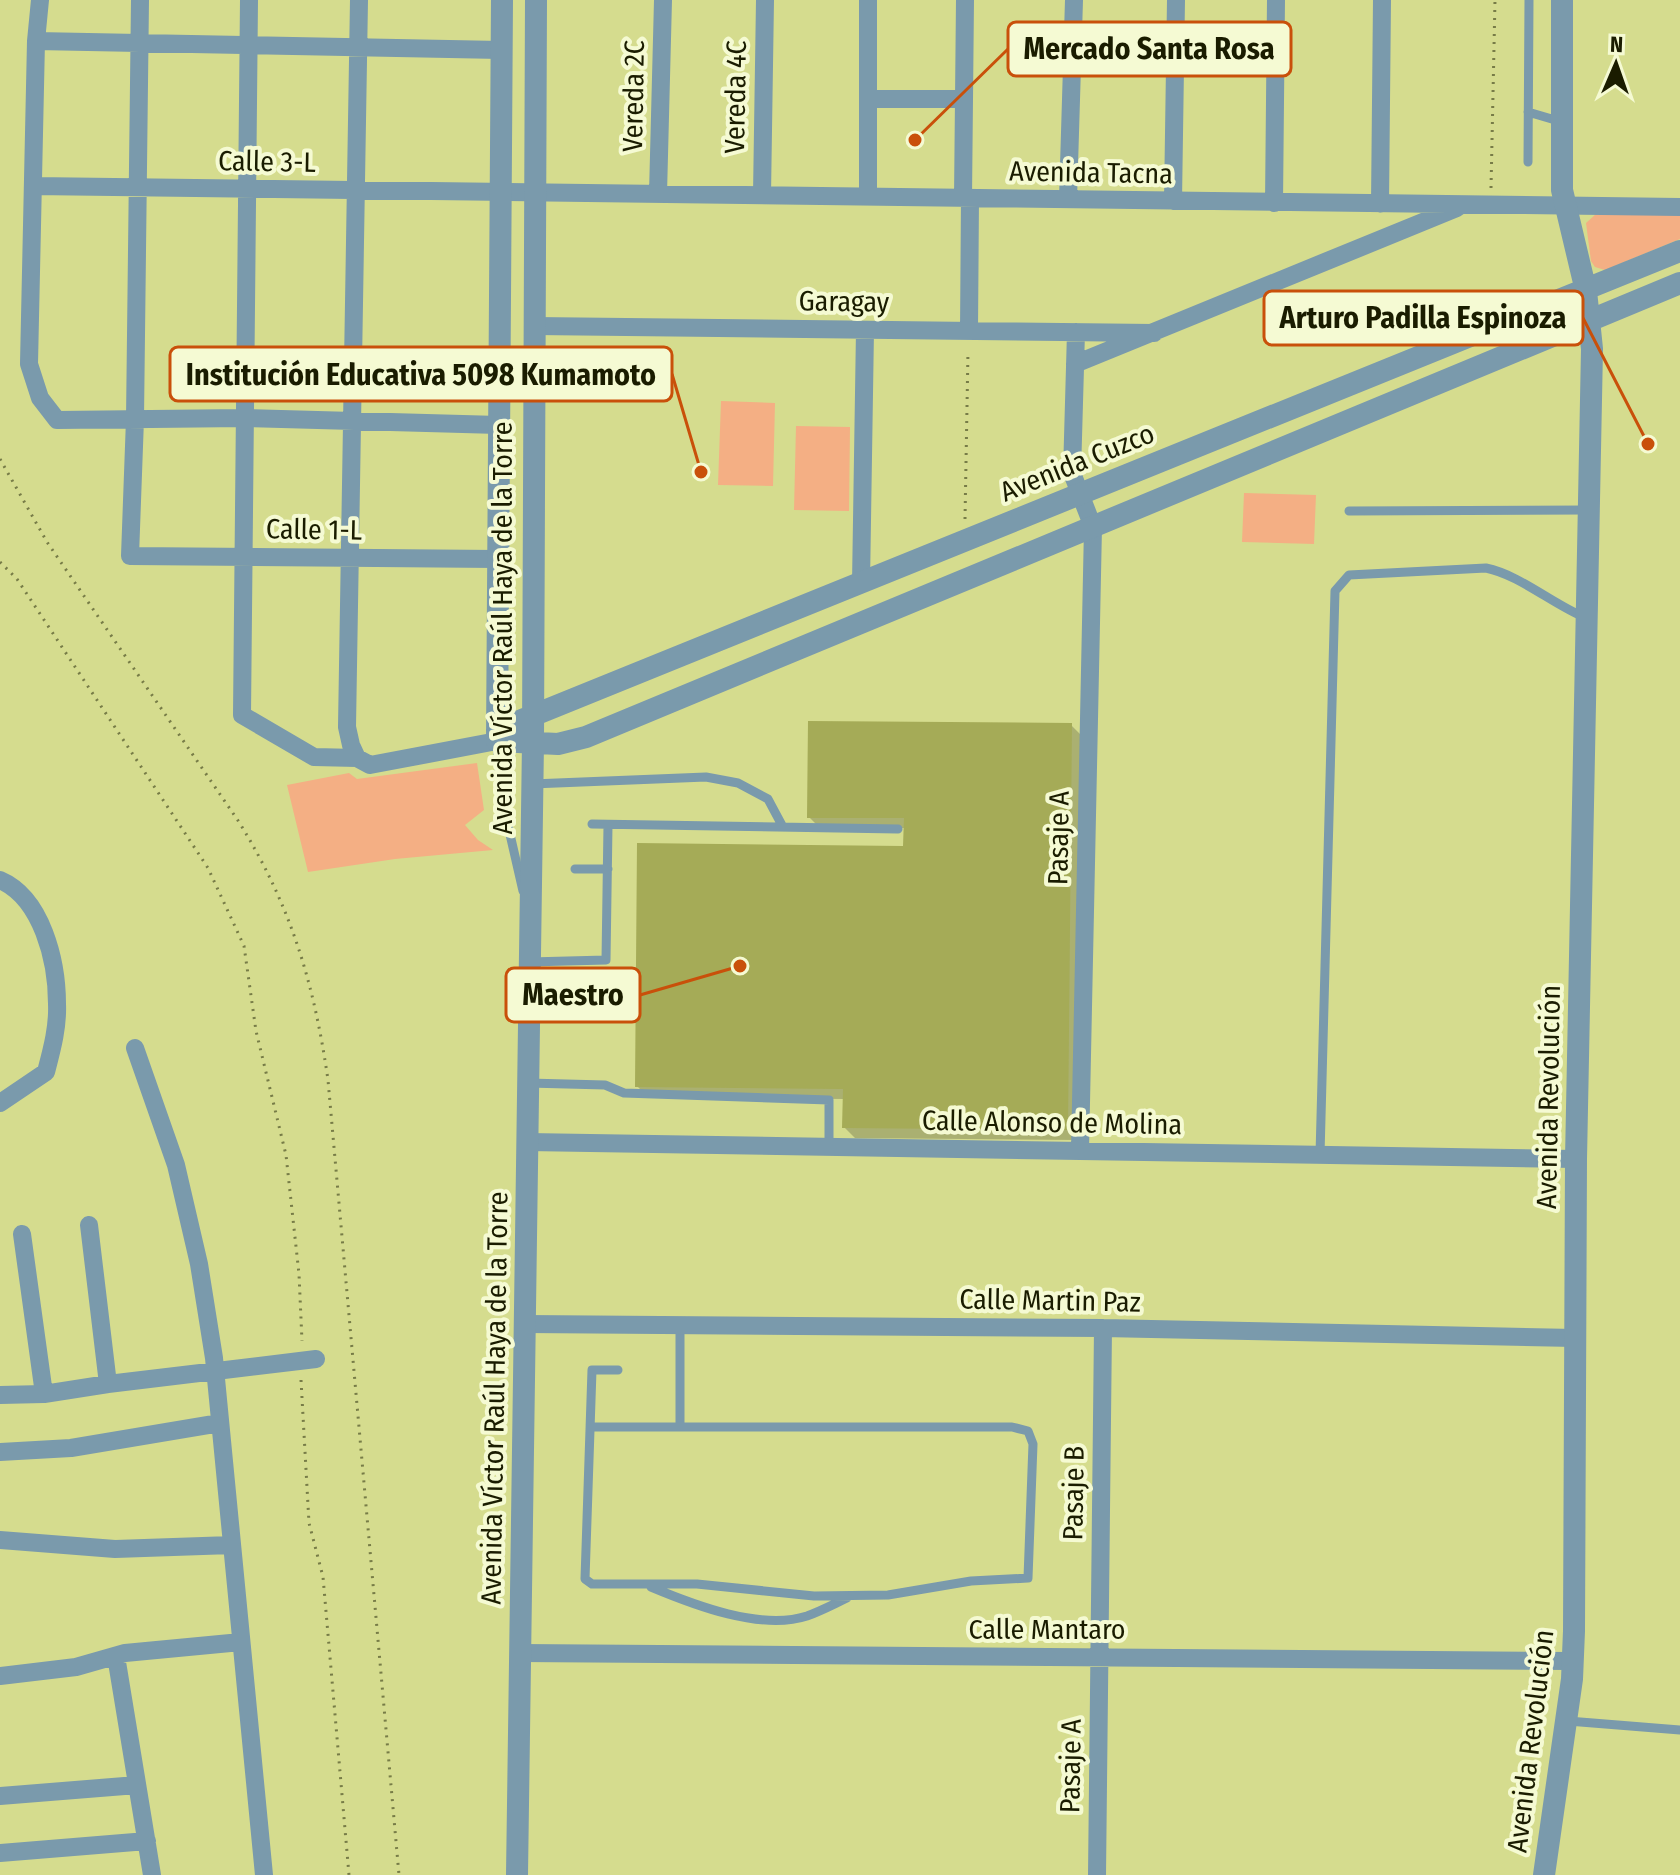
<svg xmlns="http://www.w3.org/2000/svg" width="1680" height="1875" viewBox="0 0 1680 1875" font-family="'Fira Sans Condensed',sans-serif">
<rect width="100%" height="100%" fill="#d5dc8e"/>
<path fill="#f4af84" d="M 1680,208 L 1680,239 L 1605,270 L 1595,267 L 1591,261 L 1586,223 L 1596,214 Z
M 721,401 L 775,403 L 773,486 L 718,485 Z
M 796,426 L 850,427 L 849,511 L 794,510 Z
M 1244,493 L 1316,495 L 1314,544 L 1242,542 Z
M 477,763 L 484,810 L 465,825 L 478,840 L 493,850 L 395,859 L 308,872 L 287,785 L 349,773 L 357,779 Z"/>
<path fill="#0003" d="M 1071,725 L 1082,736 L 1078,1140 L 855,1138 L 844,1127 L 845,1099 L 648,1097 L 637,1086 L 905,848 L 905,828 L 820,828 L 809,817 Z"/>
<path fill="#a5ab57" d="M 808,721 L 1072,723 L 1068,1130 L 842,1128 L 843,1089 L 635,1087 L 637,843 L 903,846 L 904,818 L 807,818 Z"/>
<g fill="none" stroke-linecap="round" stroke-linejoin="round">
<path stroke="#777c47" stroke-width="3" stroke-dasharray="2 6" stroke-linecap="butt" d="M 1491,188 L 1495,0
M 0,459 L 47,542 L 239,822 C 291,906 314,983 328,1080 L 399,1875
M 965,519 L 968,351
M 0,562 L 17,579 L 208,868 L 244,946 L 256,1031 L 286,1155 L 299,1274 L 302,1341
M 301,1380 L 309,1523 L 323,1577 L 349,1875"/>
<path stroke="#7a9aac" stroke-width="9" d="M 1528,112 L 1562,122
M 1528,162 L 1529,0
M 1349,511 L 1588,510
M 497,741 L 501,795 L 523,891
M 532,784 L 706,777 L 738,783 L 768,799 L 783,827
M 592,824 L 898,829
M 575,869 L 608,869
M 529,962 L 606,960 L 608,825
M 528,1083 L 605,1085 L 624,1093 L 829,1100 L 829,1147
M 1320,1155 L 1335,591 L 1349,575 L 1486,568 C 1520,575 1552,604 1586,618
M 680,1325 L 680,1426
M 591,1427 L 1012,1427 L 1028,1431 L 1033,1444 L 1028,1578 L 971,1581 L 888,1595 L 814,1596 L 697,1584 L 592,1584 L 585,1579 L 592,1370 L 618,1370
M 651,1587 C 694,1605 761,1631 807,1616 C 821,1611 834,1604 847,1598
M 1568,1721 L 1680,1730"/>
<path stroke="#7a9aac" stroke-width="18" d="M 40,0 L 36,41 L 29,364 L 40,398 L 57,420 L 244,418 L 499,425
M 140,0 L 135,419 L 130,556 L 498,559
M 249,0 L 242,715 L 314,757 L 357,758 L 370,765 L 497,741
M 36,41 L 501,50
M 868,99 L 964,99
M 33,186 L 1680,207
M 658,194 L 663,0
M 762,195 L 765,0
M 868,197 L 868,0
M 963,198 L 965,0
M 1068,199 L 1074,0
M 1173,201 L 1176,0
M 1274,203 L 1276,0
M 1380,204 L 1382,0
M 534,326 L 1154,333
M 969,331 L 970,198
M 1076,332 L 1072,473 L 1093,527 L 1080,1151
M 1075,364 L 1457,208
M 861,584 L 865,330
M 357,758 L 351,745 L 347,727 L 359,0
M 0,880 C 42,898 57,961 57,1004 C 58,1027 52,1049 46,1072 L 0,1103
M 135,1048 L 176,1165 L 199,1264 L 214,1358 L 264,1875
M 527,1142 L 1576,1159
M 89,1225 L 108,1384
M 22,1234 L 44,1394
M 524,1324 L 1103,1328 L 1575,1338
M 0,1395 L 44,1394 L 108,1384 L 316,1359
M 0,1452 L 71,1448 L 220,1423
M 0,1540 L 115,1549 L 232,1545
M 520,1653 L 1573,1661
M 116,1656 L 152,1875
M 0,1676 L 76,1667 L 125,1653 L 241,1642
M 0,1796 L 137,1785
M 0,1853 L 147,1841
M 1097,1875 L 1103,1328"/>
<path stroke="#7a9aac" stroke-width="22" d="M 502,0 L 497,741 L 558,744 L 586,737 L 1680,283
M 497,730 L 1680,251
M 517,1875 L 533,742 L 536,0
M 1544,1875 L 1572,1679 L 1574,1631 L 1576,1159 L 1592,349 L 1586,291 L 1562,190 L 1562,0"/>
</g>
<g text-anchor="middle" stroke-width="8" stroke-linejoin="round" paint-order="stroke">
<g font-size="28" fill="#1a1c00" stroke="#f5fad3">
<text transform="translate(633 96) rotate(-89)" y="10">Vereda 2C</text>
<text transform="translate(735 97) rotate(-89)" y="10">Vereda 4C</text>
<text transform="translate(267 161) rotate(1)" y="10">Calle 3-L</text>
<text transform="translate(1091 172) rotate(1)" y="10">Avenida Tacna</text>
<text transform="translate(844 301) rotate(1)" y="10">Garagay</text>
<text transform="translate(1077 462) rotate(-22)" y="10">Avenida Cuzco</text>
<text transform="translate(314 529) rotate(1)" y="10">Calle 1-L</text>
<text transform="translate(502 628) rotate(-90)" y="10">Avenida Víctor Raúl Haya de la Torre</text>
<text transform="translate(1058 838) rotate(-89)" y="10">Pasaje A</text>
<text transform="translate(1548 1097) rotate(-89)" y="10">Avenida Revolución</text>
<text transform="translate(1052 1122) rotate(1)" y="10">Calle Alonso de Molina</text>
<text transform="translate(1050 1300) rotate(1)" y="10">Calle Martin Paz</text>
<text transform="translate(494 1398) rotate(-89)" y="10">Avenida Víctor Raúl Haya de la Torre</text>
<text transform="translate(1073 1493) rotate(-89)" y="10">Pasaje B</text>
<text x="1047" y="1639">Calle Mantaro</text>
<text transform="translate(1530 1741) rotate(-83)" y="10">Avenida Revolución</text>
<text transform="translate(1070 1766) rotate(-89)" y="10">Pasaje A</text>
</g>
</g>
<path fill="none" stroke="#c9500a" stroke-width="3" d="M915 140L1008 49M1648 444L1583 318M701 472L672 374M740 966L640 995"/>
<g fill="#c9500a" stroke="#f5fad3" stroke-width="3">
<circle cx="915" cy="140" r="8"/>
<circle cx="1648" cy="444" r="8"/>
<circle cx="701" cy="472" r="8"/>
<circle cx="740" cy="966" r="8"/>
</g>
<g fill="#f5fad3" stroke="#c9500a" stroke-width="3">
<rect x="1008" y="22" width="283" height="54" rx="8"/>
<rect x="1264" y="291" width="319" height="54" rx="8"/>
<rect x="170" y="347" width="502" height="54" rx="8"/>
<rect x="506" y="968" width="134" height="54" rx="8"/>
</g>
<g font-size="30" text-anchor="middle" font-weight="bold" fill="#1a1c00">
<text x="1149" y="59">Mercado Santa Rosa</text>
<text x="1423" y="328">Arturo Padilla Espinoza</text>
<text x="421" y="385">Institución Educativa 5098 Kumamoto</text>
<text x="573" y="1005">Maestro</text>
</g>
<g transform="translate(1616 64) rotate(2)" stroke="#f5fad3" stroke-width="6" paint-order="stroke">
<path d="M0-6L14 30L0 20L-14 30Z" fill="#1a1c00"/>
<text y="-12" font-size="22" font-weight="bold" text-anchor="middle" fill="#1a1c00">N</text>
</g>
</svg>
